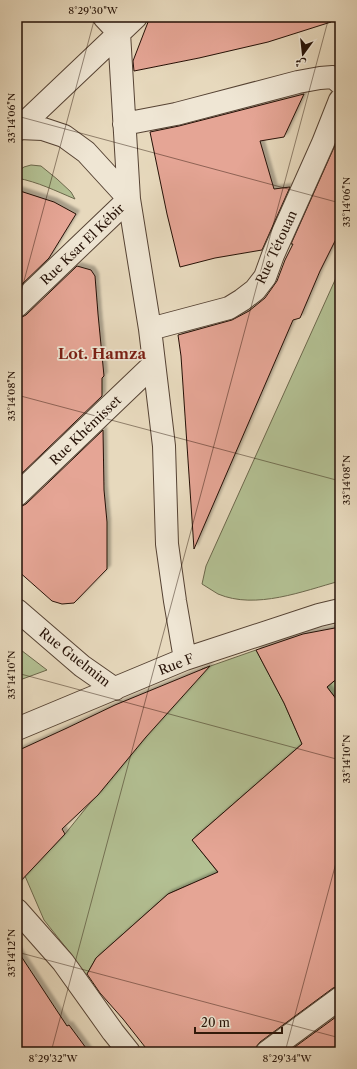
<svg xmlns="http://www.w3.org/2000/svg" width="357" height="1069" viewBox="0 0 357 1069" font-family="'Libre Caslon Text',Amiri,serif">
<defs>
<filter id="shadow"><feDropShadow dx="3.5" dy="-3.5" stdDeviation="1" flood-color="#0004"/></filter>
</defs>
<rect width="100%" height="100%" fill="#e7d9bd"/>
<filter id="stains"><feTurbulence type="fractalNoise" baseFrequency=".005" numOctaves="4"/><feColorMatrix values="0 0 0 0 .2 0 0 0 0 .09 0 0 0 0 .02 0 0 0 .5 -.17"/></filter>
<radialGradient id="worn" r=".72"><stop offset=".6" stop-color="#630" stop-opacity="0"/><stop offset="1" stop-color="#630" stop-opacity=".3"/></radialGradient>
<path fill="#b3c093" stroke="#6c684c" d="M 31,165 L 41,166 L 57,179 L 71,192 L 75,199 C 56,191 38,182 17,178 L 17,172 L 24,167 Z
M 340,269 L 340,581 C 303,591 256,610 218,594 C 213,591 207,587 202,584 L 206,566 Z
M 17,647 L 47,670 L 17,681 Z
M 256,650 L 284,703 L 302,744 L 192,840 L 256,920 L 237,936 L 191,884 L 168,894 L 96,958 L 86,976 L 71,954 L 44,920 L 25,876 L 65,834 L 90,803 L 202,669 Z
M 340,676 L 340,704 L 327,687 Z"/>
<path fill="#e5a595" stroke="#251106" filter="url(#shadow)" d="M 150,17 L 330,17 L 331,22 L 268,42 L 199,58 L 134,71 L 133,61 Z
M 304,94 L 284,137 L 260,141 L 274,189 L 290,187 L 262,250 L 215,258 L 180,267 L 167,214 L 150,132 L 179,126 Z
M 340,134 L 340,231 L 320,271 L 300,318 L 293,320 L 194,549 L 181,356 L 178,335 L 232,320 L 249,311 L 265,298 L 277,281 L 285,260 L 293,244 L 291,244 Z
M 17,190 L 54,202 L 76,214 L 49,258 L 17,289 Z
M 77,266 L 91,270 L 95,276 L 98,314 L 104,376 L 102,378 L 102,396 L 17,478 L 17,318 L 20,318 L 26,315 Z
M 103,430 L 104,490 L 107,522 L 107,569 L 74,603 L 62,604 L 52,601 L 17,570 L 17,507 L 20,507 L 26,504 Z
M 340,627 L 340,676 L 327,687 L 340,704 L 340,986 L 333,988 L 260,1042 L 256,1047 L 255,1052 L 149,1052 L 123,1019 L 100,993 L 87,974 L 96,958 L 168,894 L 218,872 L 192,840 L 302,744 L 284,703 L 256,650 L 303,634 Z
M 210,666 L 146,737 L 98,795 L 62,829 L 65,834 L 17,885 L 17,751 L 67,728 L 115,705 Z
M 17,950 L 67,1026 L 69,1025 L 89,1052 L 17,1052 Z
M 340,1014 L 340,1052 L 288,1052 Z"/>
<g fill="none" stroke-linecap="round" stroke-linejoin="round">
<defs>
<path id="minor" d="M 104,17 L 119,33 L 129,199 L 150,329 L 164,446 L 167,544 L 175,601 L 185,659
M 124,124 L 176,114 L 298,82 L 320,78 L 333,77 L 340,83
M 17,130 L 136,17
M 17,306 L 129,199 L 86,152 L 64,136 L 43,129 L 19,128
M 150,329 L 229,308 L 242,300 L 255,290 L 265,277 L 273,255 L 323,143 L 340,100
M 17,495 L 154,364
M 17,610 L 82,666 L 115,689
M 17,729 L 185,659 L 319,615 L 340,610
M 17,910 L 63,962 L 113,1032 L 129,1052
M 267,1052 L 340,998"/>
</defs>
<use href="#minor" stroke="#564334" stroke-width="24"/>
<use href="#minor" stroke="#efe6d4" stroke-width="22"/>
</g>
<path fill="none" stroke="#251106" stroke-width="1" stroke-opacity="0.45" d="M 17,116 L 340,203M 17,307 L 95,17M 17,395 L 340,481M 17,673 L 340,760M 17,952 L 340,1038M 51,1052 L 329,17M 285,1052 L 340,848"/>
<g text-anchor="middle" stroke-width="3.5" stroke-linejoin="round" paint-order="stroke">
<g font-size="13" fill="#251106" stroke="#efe6d4">
<text transform="translate(82 244) rotate(-44)" y="5">Rue Ksar El Kébir</text>
<text transform="translate(276 247) rotate(-65)" y="5">Rue Tétouan</text>
<text transform="translate(85 430) rotate(-44)" y="5">Rue Khémisset</text>
<text transform="translate(75 657) rotate(38)" y="5">Rue Guelmim</text>
<text transform="translate(176 664) rotate(-21)" y="5">Rue F</text>
</g>
<g font-size="15" font-weight="bold" fill="#7a1f14" stroke="#efe6d4">
<text x="102" y="359">Lot. Hamza</text>
</g>
</g>
<rect width="357" height="1069" fill="none" stroke="#e7d9bd" stroke-width="44"/>
<g transform="translate(303 54) rotate(195)" stroke="#efe6d4" stroke-width="3" paint-order="stroke">
<path d="M0-3L7 15L0 10L-7 15Z" fill="#251106"/>
<text y="-6" font-size="11" font-weight="bold" text-anchor="middle" fill="#251106">ش</text>
</g>
<path d="M195 1027v6h87v-6" fill="none" stroke="#251106" stroke-width="2"/>
<text x="201" y="1027" font-size="12" fill="#251106" stroke="#efe6d4" stroke-width="3" paint-order="stroke">20 m</text>
<rect x="22" y="22" width="313" height="1025" fill="none" stroke="#251106" stroke-width="1.5"/>
<g font-size="10" text-anchor="middle" fill="#251106">
<text x="93" y="14">8°29'30"W</text>
<text transform="translate(11 118) rotate(-90)" y="4">33°14'06"N</text>
<text transform="translate(346 202) rotate(-90)" y="4">33°14'06"N</text>
<text transform="translate(11 396) rotate(-90)" y="4">33°14'08"N</text>
<text transform="translate(346 480) rotate(-90)" y="4">33°14'08"N</text>
<text transform="translate(11 675) rotate(-90)" y="4">33°14'10"N</text>
<text transform="translate(346 759) rotate(-90)" y="4">33°14'10"N</text>
<text transform="translate(11 953) rotate(-90)" y="4">33°14'12"N</text>
<text x="53" y="1062">8°29'32"W</text>
<text x="287" y="1062">8°29'34"W</text>
</g>
<rect width="100%" height="100%" filter="url(#stains)"/>
<rect width="100%" height="100%" fill="url(#worn)"/>
</svg>
